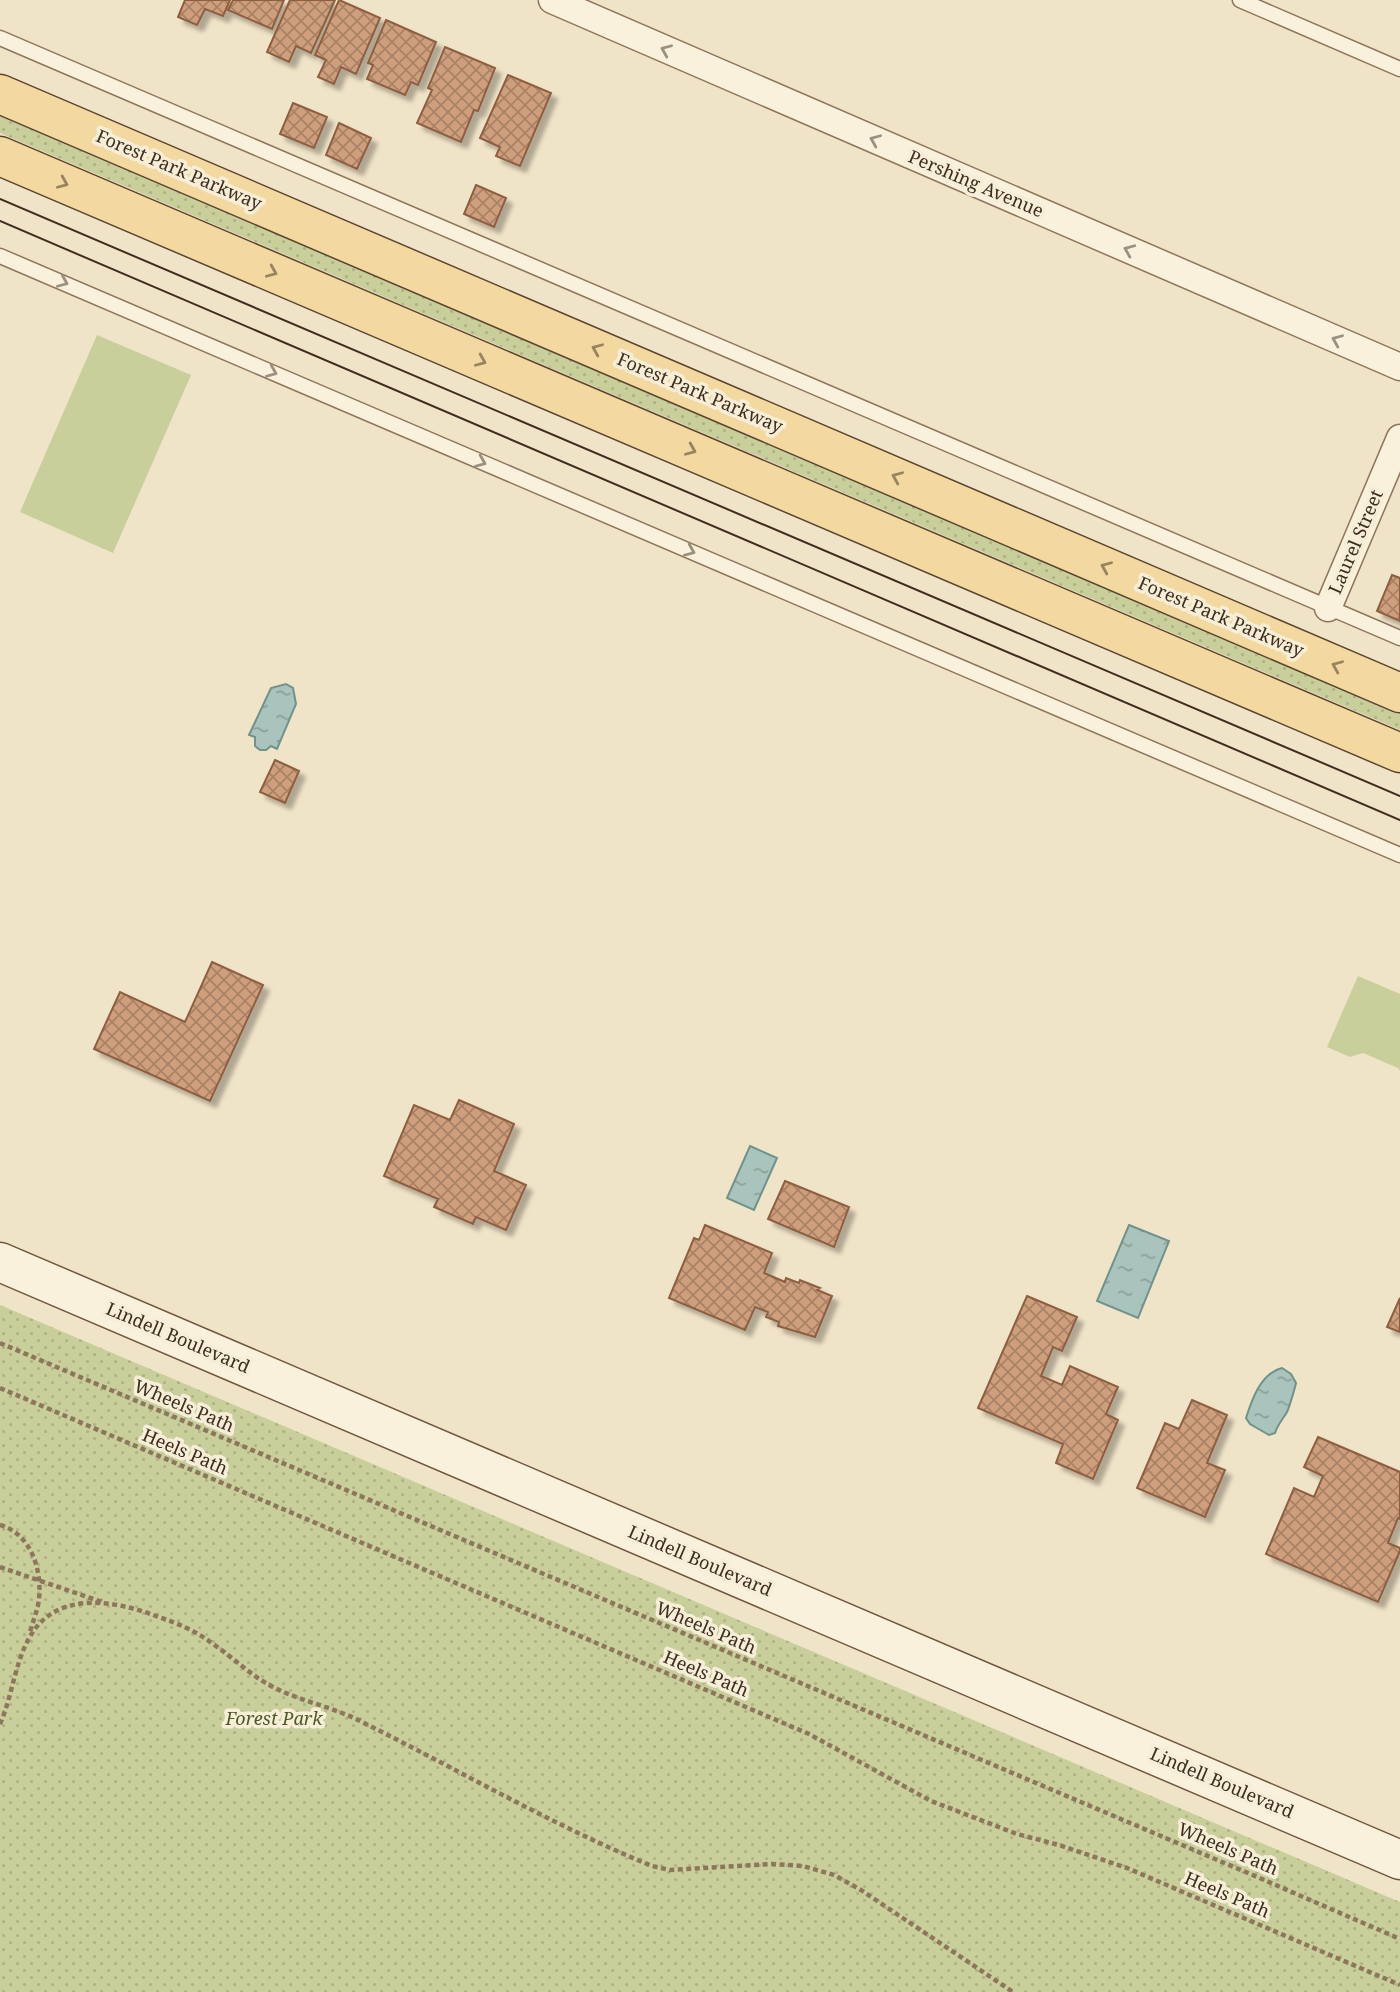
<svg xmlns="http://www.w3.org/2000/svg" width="1400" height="1992" viewBox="0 0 1400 1992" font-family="'Noto Serif',serif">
<defs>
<pattern id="grass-dots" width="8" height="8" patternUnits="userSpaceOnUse" patternTransform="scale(1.75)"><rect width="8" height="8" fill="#c9cf9b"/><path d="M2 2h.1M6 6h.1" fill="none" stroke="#aeb285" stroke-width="1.8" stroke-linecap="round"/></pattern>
<pattern id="water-ripples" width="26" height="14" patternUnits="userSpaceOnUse" patternTransform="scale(1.75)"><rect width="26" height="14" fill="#a9c4bc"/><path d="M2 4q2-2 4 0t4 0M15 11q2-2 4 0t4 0" fill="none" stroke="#8ba098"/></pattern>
<pattern id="building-cross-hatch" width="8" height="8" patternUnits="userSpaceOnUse" patternTransform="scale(1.75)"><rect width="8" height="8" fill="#cf9f7d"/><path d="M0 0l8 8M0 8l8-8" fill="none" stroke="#a98266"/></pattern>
<filter id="shadow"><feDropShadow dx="6" dy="6" stdDeviation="2" flood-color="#0004"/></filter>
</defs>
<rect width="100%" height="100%" fill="#f0e4c8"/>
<path fill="url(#grass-dots)" d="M 0,114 L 1400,713 L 1400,730 L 0,133 Z
M 0,1305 L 1400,1902 L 1400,1992 L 0,1992 Z"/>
<path fill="#c9cf9b" d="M 97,335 L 191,375 L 113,553 L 20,512 Z
M 1358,976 L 1400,994 L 1400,1071 L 1398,1068 L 1363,1053 L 1350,1057 L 1327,1047 Z"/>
<path fill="url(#water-ripples)" stroke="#6f938a" stroke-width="2" d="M 286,684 L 293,688 L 296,704 L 277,749 L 271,746 L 266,750 L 260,750 L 255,746 L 255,737 L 249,735 L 271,688 Z
M 750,1146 L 777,1158 L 754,1210 L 727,1198 Z
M 1129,1225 L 1169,1241 L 1138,1318 L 1097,1301 Z
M 1282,1368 L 1291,1374 L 1296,1383 C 1295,1388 1289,1408 1287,1412 C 1283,1419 1278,1424 1275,1433 L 1269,1435 L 1250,1424 L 1246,1418 C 1252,1399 1261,1373 1282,1368 Z"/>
<path fill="url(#building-cross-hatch)" stroke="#8d5f41" stroke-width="2" filter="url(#shadow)" d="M 185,0 L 230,0 L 223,16 L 205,9 L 197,25 L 178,17 Z
M 233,0 L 284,0 L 272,29 L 228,10 Z
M 290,0 L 335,0 L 311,53 L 296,46 L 289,62 L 267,52 Z
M 339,0 L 380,18 L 356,74 L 341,67 L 334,84 L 318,77 L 326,60 L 315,55 Z
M 386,20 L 436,42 L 418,85 L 411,82 L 405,95 L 367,79 L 373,65 L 368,63 Z
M 445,47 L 495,68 L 478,111 L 474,110 L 461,142 L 417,123 L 432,90 L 428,88 Z
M 508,75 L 551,93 L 520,166 L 496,156 L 500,147 L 480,138 Z
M 293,103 L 327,117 L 314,148 L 280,134 Z
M 339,123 L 371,138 L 357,169 L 326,155 Z
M 476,185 L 506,198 L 494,227 L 464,214 Z
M 1392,575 L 1400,578 L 1400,621 L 1377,611 Z
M 275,760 L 299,771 L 285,803 L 260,792 Z
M 212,962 L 263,985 L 210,1101 L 94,1049 L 120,992 L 185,1022 Z
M 459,1100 L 514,1124 L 494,1171 L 526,1185 L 506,1230 L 476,1217 L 473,1224 L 434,1207 L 438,1199 L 384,1176 L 414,1105 L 450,1120 Z
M 785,1181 L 849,1207 L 834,1247 L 768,1219 Z
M 705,1225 L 772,1253 L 764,1273 L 785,1282 L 786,1278 L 799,1283 L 800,1280 L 820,1288 L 817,1290 L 832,1296 L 815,1337 L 778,1326 L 779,1322 L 766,1317 L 768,1312 L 755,1307 L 745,1330 L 669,1298 L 694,1238 L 699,1240 Z
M 1027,1296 L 1077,1317 L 1062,1351 L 1053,1347 L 1041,1376 L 1062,1385 L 1070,1366 L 1118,1387 L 1106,1414 L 1118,1420 L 1093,1479 L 1056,1463 L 1063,1444 L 978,1408 Z
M 1400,1298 L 1400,1332 L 1387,1327 Z
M 1192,1400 L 1227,1415 L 1207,1463 L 1225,1470 L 1205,1517 L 1137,1488 L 1165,1423 L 1179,1429 Z
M 1318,1437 L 1400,1472 L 1400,1519 L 1398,1518 L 1388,1543 L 1400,1548 L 1400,1551 L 1378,1602 L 1266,1554 L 1294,1488 L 1314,1497 L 1323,1476 L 1304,1467 Z"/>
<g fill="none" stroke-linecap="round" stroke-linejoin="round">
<defs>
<path id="service" d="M 1240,0 L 1400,69
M 0,38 L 1400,638
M 0,256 L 1400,855"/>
<path id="minor" d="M 552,0 L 1400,367
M 1328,608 L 1400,438"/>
<path id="secondary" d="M 0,1262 L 1400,1860"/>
<path id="primary" d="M 0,94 L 1400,693
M 0,156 L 1400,753"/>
</defs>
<use href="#service" stroke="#8d765c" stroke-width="17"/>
<use href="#minor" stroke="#8d765c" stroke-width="29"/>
<use href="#secondary" stroke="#6f573f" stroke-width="41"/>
<use href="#primary" stroke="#5b4430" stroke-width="41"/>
<path stroke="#8d765c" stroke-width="4.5" stroke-dasharray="5 3.5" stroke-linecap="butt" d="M 0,1343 L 1248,1873 L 1400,1939
M 0,1388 L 809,1734 L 931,1801 L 1017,1834 L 1059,1845 L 1127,1868 L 1400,1985
M 0,1525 C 31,1534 42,1569 39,1599 C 38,1609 33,1621 30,1632
M 0,1567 L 102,1602
M 0,1724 C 17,1686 16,1630 58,1610 C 88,1596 127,1605 156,1616 C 177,1623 196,1631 213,1644 C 234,1658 251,1676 273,1687 C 302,1702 334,1707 362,1722 C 459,1770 552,1825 652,1866 L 670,1870 L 772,1864 L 803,1866 L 834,1875 L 861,1890 L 1013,1992"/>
<use href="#service" stroke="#faf1dc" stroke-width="14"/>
<use href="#minor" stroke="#faf1dc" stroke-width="26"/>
<use href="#secondary" stroke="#faf1dc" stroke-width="38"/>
<use href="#primary" stroke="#f3d9a0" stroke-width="38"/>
<path stroke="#3d2e20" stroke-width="2" d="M 0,199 L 1400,796
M 0,221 L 1400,820"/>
</g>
<defs><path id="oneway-chevron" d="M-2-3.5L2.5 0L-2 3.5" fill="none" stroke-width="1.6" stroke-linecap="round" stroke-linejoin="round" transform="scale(1.75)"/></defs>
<g stroke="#9c907e">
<use href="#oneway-chevron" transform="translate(666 50) rotate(-157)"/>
<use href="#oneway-chevron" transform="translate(875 140) rotate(-157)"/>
<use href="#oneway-chevron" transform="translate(1129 250) rotate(-157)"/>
<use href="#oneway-chevron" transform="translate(63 282) rotate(23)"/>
<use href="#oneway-chevron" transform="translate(1337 340) rotate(-157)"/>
<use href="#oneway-chevron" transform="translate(272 372) rotate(23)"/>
<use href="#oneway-chevron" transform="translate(481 462) rotate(23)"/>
<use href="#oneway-chevron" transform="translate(690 551) rotate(23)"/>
</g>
<g stroke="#988460">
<use href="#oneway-chevron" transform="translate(63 183) rotate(23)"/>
<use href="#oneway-chevron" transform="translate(272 272) rotate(23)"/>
<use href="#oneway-chevron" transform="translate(597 349) rotate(-157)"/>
<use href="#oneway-chevron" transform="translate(481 361) rotate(23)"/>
<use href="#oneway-chevron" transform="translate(691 450) rotate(23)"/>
<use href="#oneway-chevron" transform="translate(897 477) rotate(-157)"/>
<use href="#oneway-chevron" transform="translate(1106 567) rotate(-157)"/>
<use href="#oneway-chevron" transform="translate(1337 666) rotate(-157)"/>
</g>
<g text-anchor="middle" stroke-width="7" stroke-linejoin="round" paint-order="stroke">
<g font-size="18" fill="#3d2e20" stroke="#f7eed8">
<text transform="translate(179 170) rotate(23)" y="6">Forest Park Parkway</text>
<text transform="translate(976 184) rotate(23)" y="6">Pershing Avenue</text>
<text transform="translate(700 393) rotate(23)" y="6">Forest Park Parkway</text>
<text transform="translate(1356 542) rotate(-67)" y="6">Laurel Street</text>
<text transform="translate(1221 617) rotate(23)" y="6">Forest Park Parkway</text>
<text transform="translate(178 1338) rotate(23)" y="6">Lindell Boulevard</text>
<text transform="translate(184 1406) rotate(23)" y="6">Wheels Path</text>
<text transform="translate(185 1452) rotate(23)" y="6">Heels Path</text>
<text transform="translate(700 1561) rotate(23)" y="6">Lindell Boulevard</text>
<text transform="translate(706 1628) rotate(23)" y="6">Wheels Path</text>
<text transform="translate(706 1674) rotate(23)" y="6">Heels Path</text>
<text transform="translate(1222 1783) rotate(23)" y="6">Lindell Boulevard</text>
<text transform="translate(1228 1849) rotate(23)" y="6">Wheels Path</text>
<text transform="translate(1227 1895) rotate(23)" y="6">Heels Path</text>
</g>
<g font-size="18" font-style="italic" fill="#4d5a26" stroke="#f7eed8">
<text x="274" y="1725">Forest Park</text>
</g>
</g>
</svg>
